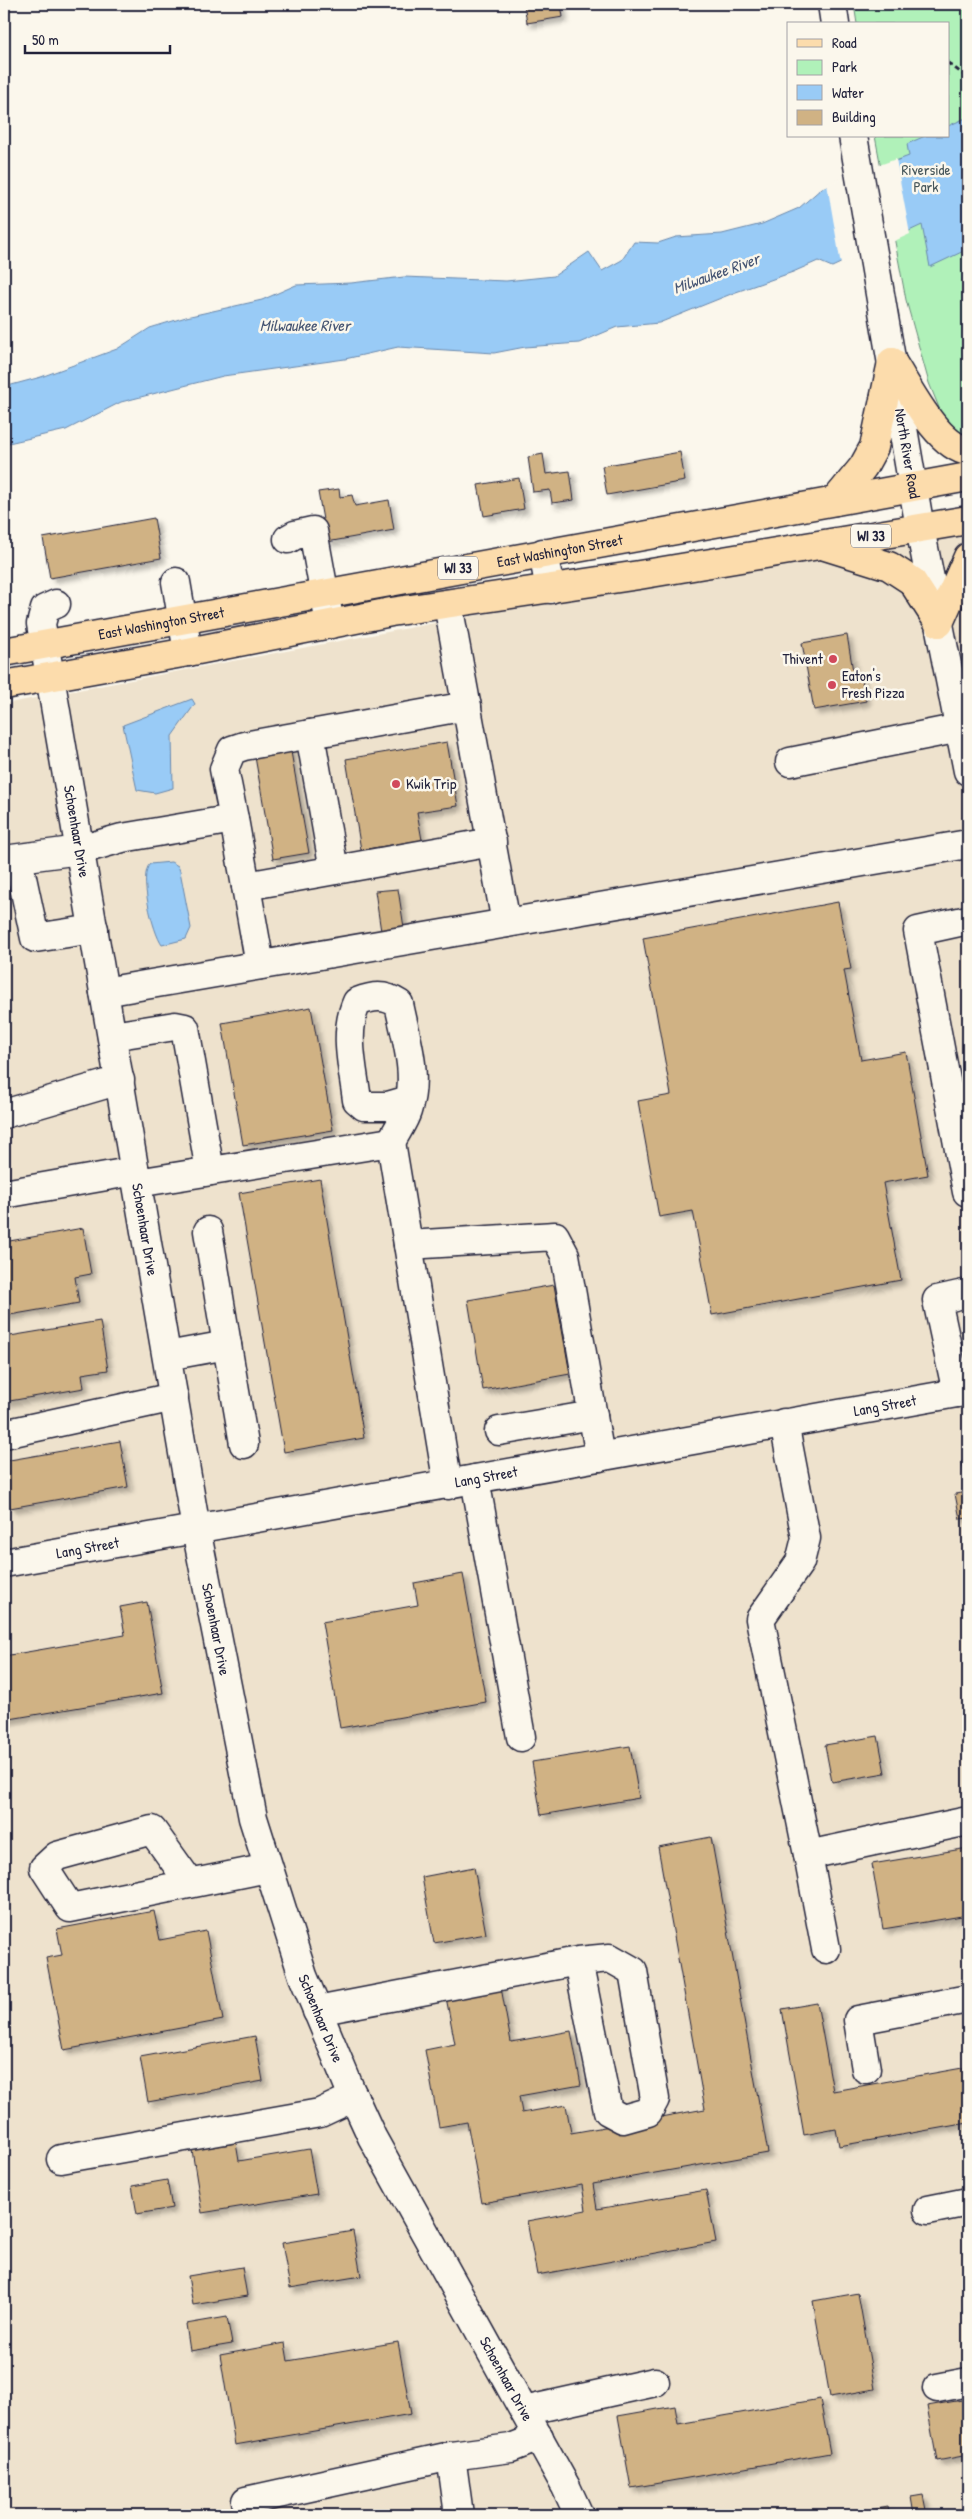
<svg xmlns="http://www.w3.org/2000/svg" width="972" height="2519" viewBox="0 0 972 2519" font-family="'Patrick Hand',sans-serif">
<defs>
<filter id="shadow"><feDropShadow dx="4.5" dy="4.5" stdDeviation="2.5" flood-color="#0004"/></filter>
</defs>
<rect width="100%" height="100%" fill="#fbf7ec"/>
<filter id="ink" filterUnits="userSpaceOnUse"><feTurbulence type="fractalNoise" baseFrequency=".02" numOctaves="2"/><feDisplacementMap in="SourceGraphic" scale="10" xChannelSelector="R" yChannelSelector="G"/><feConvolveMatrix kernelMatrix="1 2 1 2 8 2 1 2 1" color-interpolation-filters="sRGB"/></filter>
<g filter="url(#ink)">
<path fill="#eee2cd" d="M 968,523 L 968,2515 L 5,2515 L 4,704 Z"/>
<path fill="#b0f1b9" stroke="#698a7a" d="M 854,4 L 968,4 L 968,440 L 957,434 L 944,420 L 929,383 L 906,300 L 875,136 L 948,136 L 948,24 L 857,24 Z"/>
<path fill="#99cbf6" stroke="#6987ab" d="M 968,117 L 968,249 L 930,267 L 922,225 L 832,267 L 818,261 L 793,272 L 736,292 L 659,323 L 617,327 L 579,343 L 525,347 L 494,353 L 398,347 L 345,359 L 223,376 L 121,402 L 66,430 L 4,444 L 4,387 L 41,377 L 117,349 L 150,328 L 186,317 L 262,300 L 296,285 L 351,283 L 404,277 L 506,281 L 554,276 L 589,252 L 602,271 L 622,260 L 634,242 L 658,243 L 676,237 L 722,234 L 762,224 L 799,208 L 822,188 L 909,156 L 907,144 L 925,136 L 948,136 L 948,126 Z
M 192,699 L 195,704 L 172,736 L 173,788 L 155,793 L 137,790 L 123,725 Z
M 171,862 L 178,866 L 180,871 L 191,928 L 186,939 L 162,945 C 153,933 138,874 150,864 Z"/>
<path fill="#fbf7ec" d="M 896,159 L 910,234 L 841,265 L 827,184 Z"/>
<path fill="#d0b284" stroke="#22223b" filter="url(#shadow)" d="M 524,4 L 561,4 L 563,17 L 527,23 Z
M 680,452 L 685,481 L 607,495 L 602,466 Z
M 543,454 L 546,474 L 570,471 L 574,500 L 552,503 L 550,490 L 533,492 L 528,457 Z
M 519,478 L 524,509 L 484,516 L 478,485 Z
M 339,489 L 340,497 L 352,495 L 355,506 L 389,500 L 394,530 L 327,542 L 318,492 Z
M 154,518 L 161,558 L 50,578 L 43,538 Z
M 847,635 L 854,677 L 861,676 L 866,701 L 814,710 L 802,643 Z
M 447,742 L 458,806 L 417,812 L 422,840 L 361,850 L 346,759 Z
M 290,746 L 309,853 L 273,859 L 254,751 Z
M 398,889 L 405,934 L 382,938 L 375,891 Z
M 838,902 L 851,969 L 844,970 L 861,1060 L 906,1052 L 928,1175 L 883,1183 L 901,1280 L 712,1315 L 693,1211 L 659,1217 L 638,1101 L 671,1095 L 643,938 Z
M 311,1007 L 333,1130 L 243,1145 L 222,1023 Z
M 320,1179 L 364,1438 L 284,1452 L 239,1193 Z
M 83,1228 L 91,1274 L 75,1277 L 79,1303 L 4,1316 L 4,1242 Z
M 554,1285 L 570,1374 L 483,1390 L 468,1300 Z
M 100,1321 L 108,1370 L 82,1374 L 84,1388 L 4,1402 L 4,1337 Z
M 120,1441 L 128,1487 L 10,1508 L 4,1461 Z
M 968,1460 L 968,1518 L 960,1519 L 955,1494 L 967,1492 L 962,1461 Z
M 463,1574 L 486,1702 L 340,1728 L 322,1622 L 418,1605 L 414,1583 Z
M 147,1602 L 163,1693 L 4,1720 L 4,1656 L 125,1635 L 120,1607 Z
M 878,1736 L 885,1773 L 832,1782 L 825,1745 Z
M 630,1746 L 639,1798 L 541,1815 L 532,1762 Z
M 711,1837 L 768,2153 L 593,2184 L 597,2209 L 706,2190 L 716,2242 L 537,2275 L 527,2221 L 586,2210 L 582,2185 L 482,2203 L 467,2122 L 439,2127 L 425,2050 L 455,2044 L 445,1992 L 500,1982 L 511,2042 L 571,2031 L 581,2085 L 519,2096 L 522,2113 L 566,2105 L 571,2133 L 705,2109 L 658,1847 Z
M 968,1848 L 968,1915 L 883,1929 L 872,1864 Z
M 474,1867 L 486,1934 L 434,1943 L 422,1877 Z
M 154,1911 L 160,1940 L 206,1931 L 223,2020 L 64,2050 L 46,1958 L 62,1955 L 57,1929 Z
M 817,2003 L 833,2091 L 968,2067 L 968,2123 L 839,2146 L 836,2129 L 804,2135 L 782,2009 Z
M 255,2036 L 263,2081 L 148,2102 L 140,2057 Z
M 236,2143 L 239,2161 L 309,2149 L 317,2194 L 202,2213 L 192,2150 Z
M 167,2180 L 172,2208 L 137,2214 L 132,2186 Z
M 353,2231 L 361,2276 L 290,2288 L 282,2243 Z
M 242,2267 L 247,2296 L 193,2305 L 188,2276 Z
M 858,2293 L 875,2389 L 830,2397 L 813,2301 Z
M 227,2317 L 232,2344 L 190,2351 L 186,2324 Z
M 398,2342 L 411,2414 L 235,2445 L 220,2355 L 285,2343 L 288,2361 Z
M 820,2399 L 830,2453 L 631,2488 L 618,2416 L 675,2406 L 678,2424 Z
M 968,2399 L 968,2455 L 937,2461 L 927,2406 Z
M 923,2495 L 927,2515 L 914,2515 L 911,2497 Z
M 887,2507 L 889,2515 L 861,2515 L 860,2512 Z"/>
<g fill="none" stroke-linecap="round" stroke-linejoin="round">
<defs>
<g id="minor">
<path d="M 832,4 L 835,24"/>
<path id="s1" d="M 853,136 L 920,528 L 968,771"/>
<path d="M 288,539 L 295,535 L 313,531 L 330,624"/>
<path d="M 543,553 L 550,589"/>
<path d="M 176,582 L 188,652"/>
<path id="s2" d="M 56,604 L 45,609 L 41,624 L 196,1529 L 253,1818 L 303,1976 L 350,2089 L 372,2137 L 566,2487 L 579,2515"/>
<path d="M 448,604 L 506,923"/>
<path d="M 310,734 L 334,870"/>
<path d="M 790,762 L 960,728"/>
<path d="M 234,819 L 260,965"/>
<path d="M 18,859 L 35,938 L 94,929"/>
<path d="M 4,860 L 80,850 L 122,838 L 234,819 L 224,769 L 232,750 L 244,746 L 467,706"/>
<path d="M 246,886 L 492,842"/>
<path d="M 104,992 L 968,844"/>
<path d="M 112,1036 L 175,1026 L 185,1028 L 210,1171"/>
<path d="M 4,1114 L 120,1080"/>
<path d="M 391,1142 C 396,1132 404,1121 407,1111 C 419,1075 406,1039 399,1004 C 384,994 373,996 357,1002 C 343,1032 353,1068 357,1100 L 364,1106 L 388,1106 L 409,1100"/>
<path d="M 137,1183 L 391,1142 L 448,1485"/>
<path d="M 967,1192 L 918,931 L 968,920"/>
<path d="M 4,1194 L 135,1171"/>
<path d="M 408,1245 L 555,1236 L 565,1255 L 600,1457"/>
<path d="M 227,1345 L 244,1444"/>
<path d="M 167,1356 L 227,1345 L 208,1231"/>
<path d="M 957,1393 L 937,1300 L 968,1293"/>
<path d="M 784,1423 L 806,1538 L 800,1562 L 760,1619 L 808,1855 L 968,1821"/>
<path d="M 499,1431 L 593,1415"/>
<path d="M 4,1434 L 174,1397"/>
<path d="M 475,1479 L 521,1737"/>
<path id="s3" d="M 4,1563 L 968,1391"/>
<path d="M 808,1855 L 826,1949"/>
<path d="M 190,1883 L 152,1830 L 57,1856 L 44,1868 L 70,1908 L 268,1868"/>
<path d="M 317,2011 L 578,1961 L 608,2111 L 623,2119 L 648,2112 L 655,2099 L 633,1971 L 610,1958 L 578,1961"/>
<path d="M 866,2069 L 858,2020 L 968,1999"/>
<path d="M 61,2159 L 320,2113 L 354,2097"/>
<path d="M 928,2210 L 968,2202"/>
<path d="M 937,2388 L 968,2382"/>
<path d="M 524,2411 L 655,2382"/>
<path d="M 249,2515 L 246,2501 L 451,2456"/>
<path d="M 459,2515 L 451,2456 L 511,2448 L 539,2437"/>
</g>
<g id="major">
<path d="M 892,362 C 909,388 937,446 968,451"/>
<path d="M 835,501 L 863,467 L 874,447 L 892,362"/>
<path d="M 825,546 L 889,566 L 912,581 L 939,623"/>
<path d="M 939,623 L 968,557"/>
<path id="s4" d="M 4,652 L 968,477"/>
<path d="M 4,685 L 188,652 L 391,612 L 639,575 L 968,520"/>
</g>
</defs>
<use href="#minor" stroke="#22223b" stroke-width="31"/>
<use href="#major" stroke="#22223b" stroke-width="31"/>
<path stroke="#22223b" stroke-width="3" stroke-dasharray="5 4" stroke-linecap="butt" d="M 948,63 L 968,78"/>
<use href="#minor" stroke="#fbf7ec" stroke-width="28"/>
<use href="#major" stroke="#fcdcac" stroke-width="28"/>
</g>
</g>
<g fill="#d1495b" stroke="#fbf7ec" stroke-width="2">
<circle cx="833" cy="659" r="5"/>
<circle cx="832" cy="685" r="5"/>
<circle cx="396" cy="784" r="5"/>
</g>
<g text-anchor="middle" stroke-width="5" stroke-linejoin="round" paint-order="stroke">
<g fill="#fbf7ec" stroke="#636270" stroke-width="1">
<rect x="851" y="524.5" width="40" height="23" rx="4"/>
<rect x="438" y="556.5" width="40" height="23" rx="4"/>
</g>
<g font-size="14" font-weight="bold" fill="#22223b">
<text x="871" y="541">WI 33</text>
<text x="458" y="573">WI 33</text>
</g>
<g font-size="15" fill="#46565a" stroke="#fbf7ec">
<text x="926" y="175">Riverside<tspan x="926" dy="17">Park</tspan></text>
</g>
<g font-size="15" fill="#22223b" stroke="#fbf7ec">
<text dy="5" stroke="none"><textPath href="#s1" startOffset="322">North River Road</textPath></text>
<text dy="5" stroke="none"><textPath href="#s4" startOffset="565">East Washington Street</textPath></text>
<text dy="5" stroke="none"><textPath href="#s4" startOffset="160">East Washington Street</textPath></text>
<text dy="5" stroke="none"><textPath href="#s2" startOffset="238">Schoenhaar Drive</textPath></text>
<text dy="5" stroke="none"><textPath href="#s2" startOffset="642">Schoenhaar Drive</textPath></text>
<text dy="5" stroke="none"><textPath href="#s3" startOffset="895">Lang Street</textPath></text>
<text dy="5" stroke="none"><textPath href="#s3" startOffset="490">Lang Street</textPath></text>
<text dy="5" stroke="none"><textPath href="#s3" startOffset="85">Lang Street</textPath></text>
<text dy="5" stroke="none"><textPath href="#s2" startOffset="1048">Schoenhaar Drive</textPath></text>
<text dy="5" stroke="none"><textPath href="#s2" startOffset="1452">Schoenhaar Drive</textPath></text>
<text dy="5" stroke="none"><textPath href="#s2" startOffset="1858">Schoenhaar Drive</textPath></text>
</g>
<g font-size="15" fill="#22223b" stroke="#fbf7ec" text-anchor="start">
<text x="823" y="664" text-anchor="end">Thivent</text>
<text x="842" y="681">Eaton's<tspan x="842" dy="17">Fresh Pizza</tspan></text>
<text x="406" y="789">Kwik Trip</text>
</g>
<g font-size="16" font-style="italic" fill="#465573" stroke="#fbf7ec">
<text transform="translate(716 273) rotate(-20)" y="6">Milwaukee River</text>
<text x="305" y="331">Milwaukee River</text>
</g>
</g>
<rect width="972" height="2519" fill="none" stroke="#fbf7ec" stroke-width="20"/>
<rect x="10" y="10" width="952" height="2499" fill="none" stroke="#22223b" stroke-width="2" filter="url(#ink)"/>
<rect x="787" y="22" width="162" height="115" fill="#fbf7ec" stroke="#a4a2a5"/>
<rect x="797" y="39" width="25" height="8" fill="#fcdcac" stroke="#a4a2a5"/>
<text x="832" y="48" font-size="15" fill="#22223b">Road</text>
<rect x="797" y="60" width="25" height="15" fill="#b0f1b9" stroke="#a4a2a5"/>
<text x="832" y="72" font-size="15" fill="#22223b">Park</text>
<rect x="797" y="85" width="25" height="15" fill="#99cbf6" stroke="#a4a2a5"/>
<text x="832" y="98" font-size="15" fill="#22223b">Water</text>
<rect x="797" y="110" width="25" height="15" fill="#d0b284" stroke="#a4a2a5"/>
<text x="832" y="122" font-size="15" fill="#22223b">Building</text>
<path d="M25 45v8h145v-8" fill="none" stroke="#22223b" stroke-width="2.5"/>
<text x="32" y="45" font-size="15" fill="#22223b" stroke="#fbf7ec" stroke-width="4" paint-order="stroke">50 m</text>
</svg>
